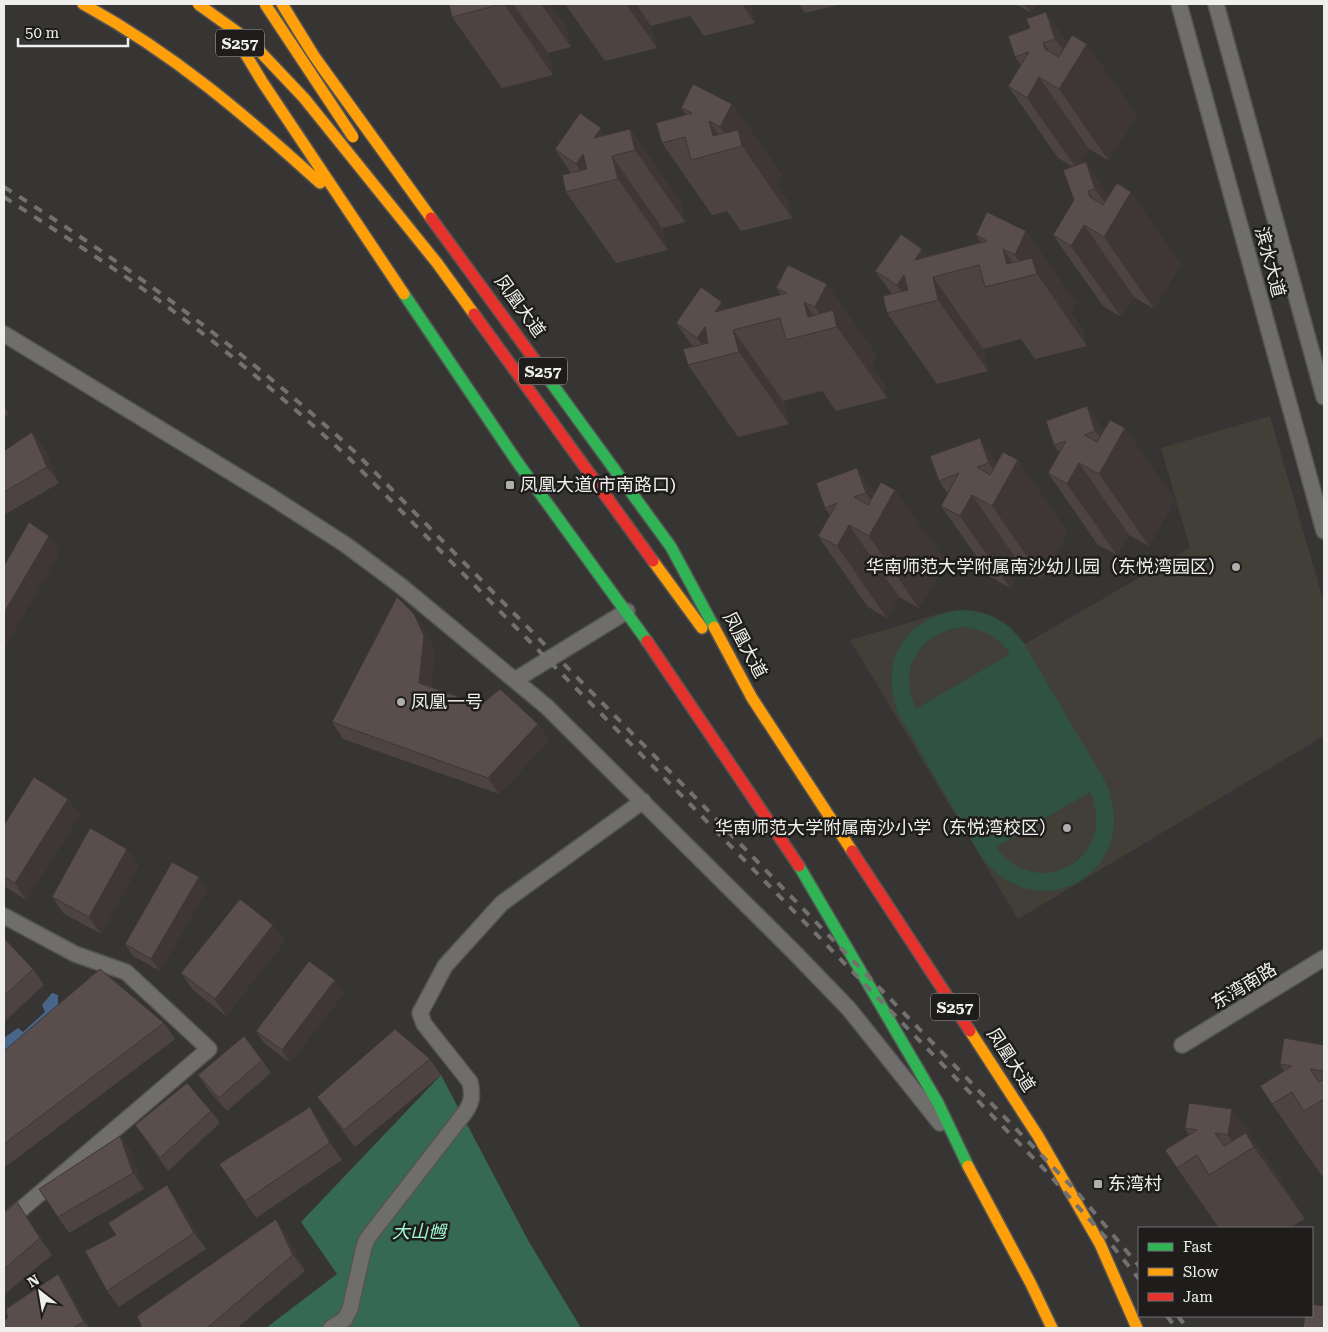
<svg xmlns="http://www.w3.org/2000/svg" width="1328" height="1332" viewBox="0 0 1328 1332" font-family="'Roboto Serif','Noto Sans SC',serif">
<rect width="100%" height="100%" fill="#363534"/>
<path fill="#413f37" d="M 1270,416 L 1324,603 L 1324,736 L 1018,919 L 850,640 L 948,611 L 963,610 L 978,611 L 992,616 L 1005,623 L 1025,644 L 1190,548 L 1161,448 Z"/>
<path fill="#2f5243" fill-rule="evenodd" d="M 963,610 C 992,613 1008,621 1025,645 L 1106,783 C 1144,871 1038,933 981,856 L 900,717 C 876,663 904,616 963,610 ZM 963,627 C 983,629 999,637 1010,654 L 916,709 C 897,669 919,632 963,627 ZM 1090,792 C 1120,857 1037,905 996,847 Z"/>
<path fill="#366954" d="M 441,1075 L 529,1242 L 581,1328 L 266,1328 L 337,1274 L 301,1222 Z"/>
<path fill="#48668a" d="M 52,993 L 58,995 L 58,1009 L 4,1055 L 4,1038 L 18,1028 L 23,1032 L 45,1012 L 42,1005 Z"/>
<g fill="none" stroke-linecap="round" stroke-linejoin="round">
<defs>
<path id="street" d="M 1179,4 L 1324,531
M 1216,4 L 1324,397
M 4,334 L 270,496 L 346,545 L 401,586 L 547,707 L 794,952 L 849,1009 L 940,1123
M 515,680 L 627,611
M 4,916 L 75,954 L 126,972 L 209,1049 L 4,1224
M 1182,1045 L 1324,958
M 331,1328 L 345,1319 L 350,1309 L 364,1247 L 367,1239 L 463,1115 C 472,1104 473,1096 470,1082 L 424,1024 L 420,1013 L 445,966 L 502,903 L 643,801"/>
<path id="fast" d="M 404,294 L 518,463 L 647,641
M 542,370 L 671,547 L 714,627
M 799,866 L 938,1103 L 968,1166"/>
<path id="slow" d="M 83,4 C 174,54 244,114 320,183
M 282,4 L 314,56 L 431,218
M 228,25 L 263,83 L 404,294
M 653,561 L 702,628
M 714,627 L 752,698 L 852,851
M 970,1031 L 1038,1136 L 1100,1244 L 1137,1328
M 968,1166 L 1031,1284 L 1052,1328"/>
<path id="jam" d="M 431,218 L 542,370
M 647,641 L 799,866
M 852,851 L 970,1031"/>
</defs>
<use href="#street" stroke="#545453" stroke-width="18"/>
<use href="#fast" stroke="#545453" stroke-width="14"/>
<use href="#slow" stroke="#545453" stroke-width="14"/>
<use href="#jam" stroke="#545453" stroke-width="14"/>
<use href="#street" stroke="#6f6e6d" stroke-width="15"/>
<use href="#fast" stroke="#30b455" stroke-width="11"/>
<use href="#slow" stroke="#ff9f0a" stroke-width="11"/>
<use href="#jam" stroke="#e5322d" stroke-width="11"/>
<path stroke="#727170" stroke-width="4" stroke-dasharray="9 9" stroke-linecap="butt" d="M 4,187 C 129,266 247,353 356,453 L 688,790 L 1077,1192 L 1139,1266
M 4,197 C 47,225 91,253 133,282 C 210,336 282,396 350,459 L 686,800 L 1045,1170 L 1107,1239 L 1139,1279
M 1167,1316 L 1176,1328
M 1178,1316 L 1187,1328"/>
<defs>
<path id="slow-bridge" d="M 198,4 L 251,42 L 304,98 L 437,263 L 474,314
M 265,4 L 353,137"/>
<path id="jam-bridge" d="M 474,314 L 653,561"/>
</defs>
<use href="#slow-bridge" stroke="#545453" stroke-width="14" stroke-linecap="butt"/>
<use href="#jam-bridge" stroke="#545453" stroke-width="14" stroke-linecap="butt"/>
<use href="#slow-bridge" stroke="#ff9f0a" stroke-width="11"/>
<use href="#jam-bridge" stroke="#e5322d" stroke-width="11"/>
</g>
<path fill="#4d4341" d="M 449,4 L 550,4 L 566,26 L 571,47 L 548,53 L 553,75 L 502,88 L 452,17 Z
M 565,4 L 749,4 L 751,6 L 755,23 L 704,36 L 690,16 L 651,26 L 657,48 L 605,61 Z
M 799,4 L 841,4 L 805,13 Z
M 1016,4 L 1036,4 L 1031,13 Z
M 1046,12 L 1067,43 L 1137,115 L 1109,161 L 1089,149 L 1080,164 L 1086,162 L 1109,196 L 1181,264 L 1154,309 L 1134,297 L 1121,317 L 1103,306 L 1053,235 L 1074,200 L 1073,167 L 1058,158 L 1008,86 L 1021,65 L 1015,57 L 1030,28 Z
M 732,104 L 782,175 L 777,185 L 788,201 L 792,218 L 741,231 L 727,211 L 712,215 L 662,143 L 686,115 L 681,108 Z
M 630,129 L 680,201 L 685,222 L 662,228 L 668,250 L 616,263 L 566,192 L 571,173 L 555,149 Z
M 1026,231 L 1076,303 L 1071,313 L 1082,329 L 1087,346 L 1035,359 L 1021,339 L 983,349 L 988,371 L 937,384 L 887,313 L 892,294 L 875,271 L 922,249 L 927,256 L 981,243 L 976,235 Z
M 788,265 L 877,355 L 872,366 L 883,382 L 887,398 L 836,411 L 822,391 L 783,401 L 789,424 L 738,437 L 688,365 L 693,347 L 676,323 L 722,302 L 727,309 L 781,295 L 776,288 Z
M 4,407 L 9,414 L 4,417 Z
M 1046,421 L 1104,431 L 1175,499 L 1149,546 L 1129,535 L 1117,555 L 1098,545 L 1048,473 L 1060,453 L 1054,445 Z
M 32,432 L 44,448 L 59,483 L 4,515 L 4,451 Z
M 930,456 L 997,463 L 1068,532 L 1042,578 L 1022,567 L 1010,588 L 991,577 L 941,506 L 948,494 L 939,481 Z
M 857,468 L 875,493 L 895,490 L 946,562 L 919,608 L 899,597 L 887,618 L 868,607 L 818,536 L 830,515 L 825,508 Z
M 425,631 L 435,652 L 431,687 L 538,724 L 549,741 L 499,794 L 343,739 L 332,722 Z
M 68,799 L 80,815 L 26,900 L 4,886 L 4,825 Z
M 127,849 L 139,865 L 101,934 L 63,913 L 52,897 Z
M 207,889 L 160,971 L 133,956 L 125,944 Z
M 273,925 L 285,941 L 226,1016 L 193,990 L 181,973 Z
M 4,938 L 33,969 L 44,985 L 4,1022 Z
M 344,993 L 290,1063 L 264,1043 L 256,1031 Z
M 164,1023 L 175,1039 L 4,1168 L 4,1051 Z
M 1324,1045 L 1324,1174 L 1322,1176 L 1272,1104 L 1284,1071 L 1280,1064 Z
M 430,1059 L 441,1075 L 355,1147 L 329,1113 L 317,1097 Z
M 262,1060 L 271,1073 L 227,1111 L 207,1088 L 198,1075 Z
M 1232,1109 L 1282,1181 L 1282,1184 L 1305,1219 L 1289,1228 L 1247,1228 L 1246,1227 L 1245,1228 L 1219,1228 L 1177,1168 L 1189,1135 L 1185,1128 Z
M 211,1111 L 220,1123 L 168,1171 L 135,1125 Z
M 321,1124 L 342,1160 L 256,1218 L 219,1164 Z
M 120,1136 L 131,1152 L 144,1189 L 69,1233 L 58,1217 Z
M 178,1201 L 206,1249 L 119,1307 L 107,1291 L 116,1235 Z
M 4,1214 L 28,1219 L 52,1255 L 4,1295 Z
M 276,1219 L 287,1235 L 305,1271 L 237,1328 L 142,1328 Z
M 58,1274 L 69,1290 L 90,1328 L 4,1328 L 8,1318 Z"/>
<path fill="#3e3735" d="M 504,4 L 513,4 L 548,53 L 553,75 Z
M 541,4 L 550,4 L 566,26 L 571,47 Z
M 626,4 L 636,4 L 651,26 L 657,48 Z
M 742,4 L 749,4 L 751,6 L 755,23 Z
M 1024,4 L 1036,4 L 1031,13 Z
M 1046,12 L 1078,58 L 1087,44 L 1137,115 L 1109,161 L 1059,89 L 1043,43 L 1067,77 L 1074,65 L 1055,39 Z
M 1039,77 L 1089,149 L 1077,169 L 1027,98 Z
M 732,104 L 782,175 L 777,185 L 788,201 L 792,218 L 742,146 L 735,148 L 720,127 Z
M 709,121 L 729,150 L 713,136 Z
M 601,128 L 619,154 L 612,156 L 662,228 L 668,250 L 618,179 L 594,138 Z
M 630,129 L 680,201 L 685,222 L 635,150 Z
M 583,154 L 591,185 L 576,164 Z
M 1086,162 L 1120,211 L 1131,192 L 1181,264 L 1154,309 L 1104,237 L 1088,191 L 1111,225 L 1116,218 L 1095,189 Z
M 1084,225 L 1134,297 L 1121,317 L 1071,246 Z
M 1026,231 L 1076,303 L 1071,313 L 1082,329 L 1087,346 L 1037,274 L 1030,276 L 1015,255 Z
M 922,249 L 940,275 L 933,277 L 983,349 L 988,371 L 938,300 L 915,260 Z
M 1003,249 L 1023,278 L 1007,264 Z
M 904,275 L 912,306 L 897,285 Z
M 827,284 L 877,355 L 872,366 L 883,382 L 887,398 L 837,327 L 830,329 L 815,307 Z
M 722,302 L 741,328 L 733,330 L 783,401 L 789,424 L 739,352 L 715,312 Z
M 804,302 L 824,330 L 808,317 Z
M 705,327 L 712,359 L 697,338 Z
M 1087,406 L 1115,446 L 1125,428 L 1175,499 L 1149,546 L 1099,474 L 1111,453 L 1095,431 Z
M 32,432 L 44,448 L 59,483 L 47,467 Z
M 980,438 L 1008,478 L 1018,460 L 1068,532 L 1042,578 L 992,506 L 1004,485 L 989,463 Z
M 1079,463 L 1129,535 L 1117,555 L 1067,484 Z
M 857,468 L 885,508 L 895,490 L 946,562 L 919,608 L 869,536 L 882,515 L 866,493 Z
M 972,495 L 1022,567 L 1010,588 L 960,516 Z
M 849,525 L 899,597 L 887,618 L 837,546 Z
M 49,536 L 60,553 L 4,649 L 4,613 Z
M 414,614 L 425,631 L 435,652 L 430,699 L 419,683 Z
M 538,724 L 549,741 L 499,794 L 488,778 Z
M 68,799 L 80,815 L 26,900 L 15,883 Z
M 127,849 L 139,865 L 101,934 L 89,917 Z
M 199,877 L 207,889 L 160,971 L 151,959 Z
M 273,925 L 285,941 L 226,1016 L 215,999 Z
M 335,980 L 344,993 L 290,1063 L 282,1050 Z
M 310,1107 L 321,1124 L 342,1160 L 330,1143 Z
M 1232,1109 L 1282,1181 L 1282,1184 L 1305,1219 L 1254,1147 L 1242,1155 L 1228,1135 Z
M 120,1136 L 131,1152 L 144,1189 L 133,1173 Z
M 167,1185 L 178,1201 L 206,1249 L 194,1233 Z
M 17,1202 L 28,1219 L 52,1255 L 40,1238 Z
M 276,1219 L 287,1235 L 305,1271 L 293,1255 Z
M 58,1274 L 69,1290 L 90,1328 L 89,1328 L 84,1322 Z"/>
<path fill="#594e4c" stroke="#3e3735" d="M 449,4 L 502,4 L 452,17 Z
M 1046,12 L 1055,39 L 1043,43 L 1045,49 L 1059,57 L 1072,35 L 1087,44 L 1059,89 L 1039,77 L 1027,98 L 1008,86 L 1029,52 L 1015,57 L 1008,36 L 1030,28 L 1026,19 Z
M 693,84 L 732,104 L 720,127 L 709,121 L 713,136 L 738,130 L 742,146 L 691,160 L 685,137 L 662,143 L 656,123 L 692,113 L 681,108 Z
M 580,113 L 601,128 L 594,138 L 630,129 L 635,150 L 612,156 L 618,179 L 566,192 L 562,175 L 587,169 L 583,154 L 576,164 L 555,149 Z
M 1086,162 L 1095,189 L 1088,191 L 1090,197 L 1103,205 L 1117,183 L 1131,192 L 1104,237 L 1084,225 L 1071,246 L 1053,235 L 1074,200 L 1063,170 Z
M 987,212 L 1026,231 L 1015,255 L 1003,249 L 1007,264 L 1032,258 L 1037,274 L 985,287 L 979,265 L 933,277 L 938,300 L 887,313 L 883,296 L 908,290 L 904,275 L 897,285 L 875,271 L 901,234 L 922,249 L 915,260 L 987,241 L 976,235 Z
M 788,265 L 827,284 L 815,307 L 804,302 L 808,317 L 833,310 L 837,327 L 786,340 L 780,318 L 733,330 L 739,352 L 688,365 L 683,349 L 708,343 L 705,327 L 697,338 L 676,323 L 701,287 L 722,302 L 715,312 L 787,293 L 776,288 Z
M 1087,406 L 1095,431 L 1084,435 L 1097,442 L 1110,420 L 1125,428 L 1099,474 L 1079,463 L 1067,484 L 1048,473 L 1066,441 L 1054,445 L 1046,421 Z
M 32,432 L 47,467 L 4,492 L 4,451 Z
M 980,438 L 989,463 L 977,467 L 990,475 L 1003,452 L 1018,460 L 992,506 L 972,495 L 960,516 L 941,506 L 959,473 L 939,481 L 930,456 Z
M 857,468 L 866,493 L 854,497 L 868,505 L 881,482 L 895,490 L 869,536 L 849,525 L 837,546 L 818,536 L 837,503 L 825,508 L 816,483 Z
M 29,522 L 49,536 L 4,613 L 4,566 Z
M 397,597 L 414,614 L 424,636 L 419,683 L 481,705 L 500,689 L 538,724 L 488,778 L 332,722 Z
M 34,777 L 68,799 L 15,883 L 4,877 L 4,825 Z
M 90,828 L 127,849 L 89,917 L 52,897 Z
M 172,862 L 199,877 L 151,959 L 125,944 Z
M 240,899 L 273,925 L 215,999 L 181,973 Z
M 4,938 L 33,969 L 4,996 Z
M 309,961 L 335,980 L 282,1050 L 256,1031 Z
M 100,969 L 164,1023 L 4,1144 L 4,1051 Z
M 395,1029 L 430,1059 L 344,1130 L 317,1097 Z
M 244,1036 L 262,1060 L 219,1098 L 198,1075 Z
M 1284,1038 L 1324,1045 L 1324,1062 L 1323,1071 L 1310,1069 L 1319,1082 L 1324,1079 L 1324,1099 L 1304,1111 L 1292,1092 L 1272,1104 L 1260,1086 L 1292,1066 L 1280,1064 Z
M 187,1083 L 211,1111 L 160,1158 L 135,1125 Z
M 1189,1103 L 1232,1109 L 1228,1135 L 1215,1133 L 1224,1146 L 1246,1133 L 1254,1147 L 1209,1175 L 1197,1155 L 1177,1168 L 1165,1150 L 1197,1130 L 1185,1128 Z
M 310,1107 L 330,1143 L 245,1201 L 219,1164 Z
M 120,1136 L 133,1173 L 58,1217 L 39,1189 Z
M 167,1185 L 194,1233 L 107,1291 L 85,1251 L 116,1235 L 108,1223 Z
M 17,1202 L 40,1238 L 4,1269 L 4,1214 Z
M 276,1219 L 293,1255 L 207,1328 L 142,1328 L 137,1316 Z
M 58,1274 L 84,1322 L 72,1328 L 4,1328 L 4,1320 L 8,1318 L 6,1309 Z
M 1312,1304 L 1324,1306 L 1324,1328 L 1303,1328 L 1305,1316 L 1312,1316 Z"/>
<g fill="#aeaeac" stroke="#1e1d1c" stroke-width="2">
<rect x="505" y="480" width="10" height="10" rx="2.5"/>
<circle cx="1236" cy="567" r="5"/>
<circle cx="401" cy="702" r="5"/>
<circle cx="1067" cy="828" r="5"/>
<rect x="1093" y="1179" width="10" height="10" rx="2.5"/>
</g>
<g text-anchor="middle" stroke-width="5" stroke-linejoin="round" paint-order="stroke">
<g fill="#1e1d1c" stroke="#b0b0ae" stroke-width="1">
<rect x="216" y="29.5" width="48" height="27" rx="4"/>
<rect x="519" y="357.5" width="48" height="27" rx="4"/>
<rect x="931" y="993.5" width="48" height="27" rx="4"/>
</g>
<g font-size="16" font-weight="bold" fill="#efefed">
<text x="240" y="49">S257</text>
<text x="543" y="377">S257</text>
<text x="955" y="1013">S257</text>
</g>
<g font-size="18" fill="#efefed" stroke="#1e1d1c">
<text transform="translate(1270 262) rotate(75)" y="6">滨水大道</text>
<text transform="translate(520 306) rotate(54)" y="6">凤凰大道</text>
<text transform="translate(745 645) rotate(62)" y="6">凤凰大道</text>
<text transform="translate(1244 986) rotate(-31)" y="6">东湾南路</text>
<text transform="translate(1011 1060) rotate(57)" y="6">凤凰大道</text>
</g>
<g font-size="18" fill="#efefed" stroke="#1e1d1c" text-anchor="start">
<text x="520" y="491">凤凰大道(市南路口)</text>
<text x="1226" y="573" text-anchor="end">华南师范大学附属南沙幼儿园（东悦湾园区）</text>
<text x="411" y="708">凤凰一号</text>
<text x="1057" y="834" text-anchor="end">华南师范大学附属南沙小学（东悦湾校区）</text>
<text x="1108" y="1190">东湾村</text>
</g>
<g font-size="18" font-style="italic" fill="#9ef9d1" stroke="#1e1d1c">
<text x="419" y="1238">大山乸</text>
</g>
</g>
<rect width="1328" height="1332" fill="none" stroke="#efefed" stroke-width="10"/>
<rect x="1138" y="1227" width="175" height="90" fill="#1e1d1c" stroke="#727170"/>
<rect x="1148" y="1243" width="25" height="8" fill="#30b455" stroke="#727170"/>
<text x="1183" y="1252" font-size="15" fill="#efefed">Fast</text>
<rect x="1148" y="1268" width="25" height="8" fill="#ff9f0a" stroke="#727170"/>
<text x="1183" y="1277" font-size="15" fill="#efefed">Slow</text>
<rect x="1148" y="1293" width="25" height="8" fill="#e5322d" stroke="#727170"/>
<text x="1183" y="1302" font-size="15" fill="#efefed">Jam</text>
<g transform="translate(40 1292) rotate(329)" stroke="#1e1d1c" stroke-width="4" paint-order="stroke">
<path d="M0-4L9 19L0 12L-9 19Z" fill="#efefed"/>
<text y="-8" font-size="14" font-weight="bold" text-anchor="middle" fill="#efefed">N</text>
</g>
<path d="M18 38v8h110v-8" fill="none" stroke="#efefed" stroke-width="2.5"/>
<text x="25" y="38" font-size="15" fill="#efefed" stroke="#1e1d1c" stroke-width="4" paint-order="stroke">50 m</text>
</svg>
